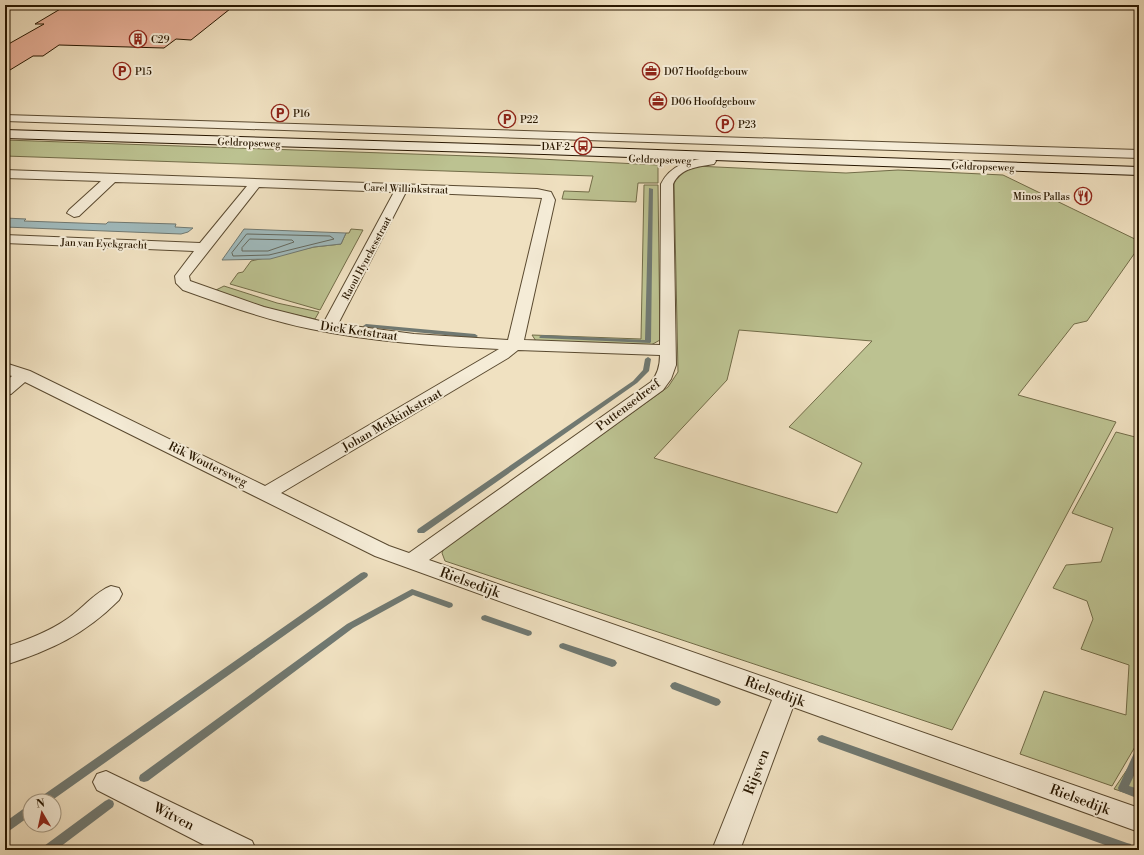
<svg xmlns="http://www.w3.org/2000/svg" width="1144" height="855" viewBox="0 0 1144 855" font-family="'Libre Bodoni',serif">
<rect width="100%" height="100%" fill="#f0e1c1"/>
<filter id="stains"><feTurbulence type="fractalNoise" baseFrequency=".005" numOctaves="4"/><feColorMatrix values="0 0 0 0 .2 0 0 0 0 .09 0 0 0 0 .02 0 0 0 .5 -.17"/></filter>
<radialGradient id="worn" r=".72"><stop offset=".6" stop-color="#630" stop-opacity="0"/><stop offset="1" stop-color="#630" stop-opacity=".3"/></radialGradient>
<path fill="#bcc291" stroke="#726c48" fill-rule="evenodd" d="M 5,140 L 500,157 L 658,165 L 658,183 L 638,183 L 636,202 L 562,199 L 564,191 L 589,192 L 593,176 L 5,156 Z
M 695,166 L 846,173 L 898,170 L 1003,175 L 1139,241 L 1139,247 L 1087,321 L 1074,324 L 1018,395 L 1116,422 L 952,730 L 445,561 L 442,553 L 444,548 L 668,387 L 678,372 L 674,180 L 686,170 ZM 739,330 L 872,341 L 789,427 L 862,463 L 837,513 L 654,458 L 727,380 Z
M 644,185 L 658,185 L 660,340 L 651,345 L 536,341 L 532,335 L 641,339 Z
M 351,229 L 363,230 L 320,310 L 230,284 L 238,273 L 243,272 L 251,261 L 314,247 L 341,244 L 346,233 L 349,233 Z
M 224,286 L 277,303 L 319,312 L 315,319 L 310,318 L 274,310 L 214,291 Z
M 1116,432 L 1139,438 L 1139,740 L 1112,786 L 1020,754 L 1044,691 L 1126,715 L 1129,665 L 1081,649 L 1093,619 L 1087,601 L 1053,588 L 1066,565 L 1101,562 L 1113,528 L 1072,513 Z
M 1139,752 L 1139,797 L 1114,789 Z"/>
<path fill="#a0bbbe" stroke="#707972" d="M 5,218 L 26,219 L 24,221 L 106,224 L 108,222 L 176,224 L 175,227 L 193,228 L 188,232 L 181,234 L 5,227 Z
M 244,229 L 346,233 L 341,244 L 314,247 L 270,259 L 222,260 Z"/>
<g fill="none" stroke-linecap="round" stroke-linejoin="round">
<path stroke="#64695f" stroke-width="1" d="M 247,234 L 330,236 L 334,239 L 269,255 L 233,256 L 232,253 Z
M 250,239 L 292,240 L 294,242 L 268,251 L 242,251 L 242,248 Z"/>
<path fill="#707972" fill-rule="evenodd" d="M 649,188 L 653,189 L 651,342 L 650,343 L 540,338 L 539,337 L 542,335 L 645,340 Z
M 366,324 L 475,334 L 478,336 L 475,338 L 364,327 L 363,326 Z
M 648,357 L 651,359 L 649,371 L 637,383 L 424,533 L 418,533 L 417,531 L 418,529 L 633,381 L 643,370 L 645,359 Z
M 364,572 L 367,573 L 368,575 L 367,577 L 51,801 L 38,801 L 39,798 L 361,573 Z
M 412,589 L 452,603 L 453,605 L 452,607 L 449,608 L 413,595 L 353,628 L 148,781 L 144,782 L 140,781 L 139,778 L 140,775 L 347,624 Z
M 485,615 L 531,631 L 532,633 L 531,635 L 528,636 L 482,620 L 481,618 L 482,616 Z
M 563,643 L 615,660 L 617,663 L 615,666 L 612,667 L 560,648 L 559,646 L 560,644 Z
M 675,682 L 719,699 L 721,702 L 719,705 L 716,706 L 672,689 L 670,686 L 672,683 Z
M 822,735 L 1127,843 L 1131,844 L 1132,848 L 1131,850 L 1119,850 L 819,742 L 817,739 L 819,736 Z
M 1139,750 L 1139,765 L 1129,786 L 1139,789 L 1139,799 L 1119,791 L 1118,788 L 1135,751 Z
M 109,799 L 113,801 L 114,804 L 113,807 L 56,850 L 43,850 L 44,846 L 105,801 Z
M 30,805 L 30,816 L 9,831 L 5,833 L 5,822 L 26,807 Z"/>
</g>
<path fill="#e7b098" stroke="#281700" d="M 67,5 L 235,5 L 191,40 L 176,39 L 164,48 L 59,45 L 43,56 L 33,56 L 5,73 L 5,46 L 44,24 L 35,24 Z"/>
<g fill="none" stroke-linecap="round" stroke-linejoin="round">
<defs>
<path id="street" d="M 5,115 L 1139,150 L 1139,158 L 5,121 Z
M 710,157 L 714,158 L 716,161 L 714,164 C 698,167 681,167 673,184 L 676,365 L 671,379 L 663,390 L 429,560 L 1139,808 L 1139,832 L 793,707 L 740,850 L 712,850 L 772,700 L 375,556 L 25,382 L 11,394 L 5,395 L 5,382 L 12,376 L 5,374 L 5,363 L 30,371 L 265,486 L 499,349 C 437,346 373,342 311,329 C 267,320 225,305 183,290 L 176,283 L 175,276 L 194,251 L 5,243 L 5,235 L 200,243 L 247,186 L 115,182 L 79,216 L 74,217 L 67,213 L 69,210 L 101,181 L 5,178 L 5,170 L 537,189 L 551,192 L 555,200 L 524,340 L 660,345 L 661,184 C 671,164 689,161 710,157 ZM 259,187 L 394,192 L 324,322 L 264,307 L 190,281 L 189,276 ZM 406,192 L 542,198 L 508,340 L 414,334 L 338,324 ZM 518,350 L 660,355 C 660,365 658,374 651,382 L 409,553 L 389,546 L 281,493 L 508,358 Z
M 111,586 L 119,588 L 122,594 L 119,600 C 84,635 51,650 5,665 L 5,647 C 27,640 48,632 67,619 C 81,610 96,591 111,586 Z
M 106,771 L 252,841 L 256,850 L 214,850 L 97,790 L 93,782 L 97,774 Z"/>
<path id="secondary" d="M 5,130 L 544,146 L 1139,167 L 1139,175 L 544,154 L 5,138 Z"/>
</defs>
<use href="#street" stroke="#5a4a30" stroke-width="2"/>
<use href="#secondary" stroke="#281700" stroke-width="2"/>
<use href="#street" fill="#f5ecd7" fill-rule="evenodd"/>
<use href="#secondary" fill="#f5ecd7" fill-rule="evenodd"/>
</g>
<defs>
<symbol id="building-ring" viewBox="-11 -11 22 22"><circle r="9.5" fill="#f5ecd7" stroke="#8f2418" stroke-width="1.5"/><path d="M-4-6H4V6H1V3H-1V6H-4ZM-2.5-4.3h1.7v1.8h-1.7ZM.8-4.3h1.7v1.8H.8ZM-2.5-1h1.7V.8h-1.7ZM.8-1h1.7V.8H.8Z" fill="#8f2418"/></symbol>
<symbol id="parking-ring" viewBox="-11 -11 22 22"><circle r="9.5" fill="#f5ecd7" stroke="#8f2418" stroke-width="1.5"/><path d="M-3.5-5.5H1a3.5 3.5 0 0 1 0 7H-1V5.5H-3.5ZM-1-3.4V-.6H.8a1.4 1.4 0 0 0 0-2.8Z" fill="#8f2418"/></symbol>
<symbol id="office-ring" viewBox="-11 -11 22 22"><circle r="9.5" fill="#f5ecd7" stroke="#8f2418" stroke-width="1.5"/><path d="M-6-3h4V-5.5h4V-3h4V5H-6ZM-1-4.5V-3h2v-1.5ZM-6 0V1H6V0Z" fill="#8f2418"/></symbol>
<symbol id="bus-ring" viewBox="-11 -11 22 22"><circle r="9.5" fill="#f5ecd7" stroke="#8f2418" stroke-width="1.5"/><path d="M-5-6H5V4H4V6H2V4H-2V6H-4V4H-5ZM-3.5-4V0h7V-4ZM-3.5 1.2v1.5H-2V1.2ZM2 1.2v1.5H3.5V1.2Z" fill="#8f2418"/></symbol>
<symbol id="restaurant-ring" viewBox="-11 -11 22 22"><circle r="9.5" fill="#f5ecd7" stroke="#8f2418" stroke-width="1.5"/><path d="M-5-6h1v4h1v-4h1v4h1v-4h1v5L-1.5 .5V6h-2V.5L-5-1ZM5-6V6H3V1.5H1.5Q1.5-4 5-6Z" fill="#8f2418"/></symbol>
</defs>
<g fill-rule="evenodd">
<use href="#building-ring" x="128" y="29" width="20" height="20"/>
<use href="#parking-ring" x="112" y="61" width="20" height="20"/>
<use href="#office-ring" x="641" y="61" width="20" height="20"/>
<use href="#office-ring" x="648" y="91" width="20" height="20"/>
<use href="#parking-ring" x="270" y="103" width="20" height="20"/>
<use href="#parking-ring" x="497" y="109" width="20" height="20"/>
<use href="#parking-ring" x="715" y="114" width="20" height="20"/>
<use href="#bus-ring" x="573" y="136" width="20" height="20"/>
<use href="#restaurant-ring" x="1073" y="186" width="20" height="20"/>
</g>
<g text-anchor="middle" stroke-width="4" stroke-linejoin="round" paint-order="stroke">
<g font-size="10" fill="#281700" stroke="#f5ecd7" text-anchor="start">
<text x="151" y="43">C29</text>
<text x="135" y="75">P15</text>
<text x="664" y="75">D07 Hoofdgebouw</text>
<text x="671" y="105">D06 Hoofdgebouw</text>
<text x="293" y="117">P16</text>
<text x="520" y="123">P22</text>
<text x="738" y="128">P23</text>
<text x="570" y="150" text-anchor="end">DAF 2</text>
<text x="1070" y="200" text-anchor="end">Minos Pallas</text>
</g>
<g font-size="10" fill="#281700" stroke="#f5ecd7">
<text transform="translate(249 142) rotate(2)" y="4">Geldropseweg</text>
<text transform="translate(660 159) rotate(2)" y="4">Geldropseweg</text>
<text transform="translate(983 166) rotate(2)" y="4">Geldropseweg</text>
<text transform="translate(406 188) rotate(2)" y="4">Carel Willinkstraat</text>
<text transform="translate(104 243) rotate(2)" y="4">Jan van Eyckgracht</text>
<text transform="translate(366 258) rotate(-62)" y="4">Raoul Hynckesstraat</text>
</g>
<g font-size="12" fill="#281700" stroke="#f5ecd7">
<text transform="translate(359 331) rotate(8)" y="4">Dick Ketstraat</text>
<text transform="translate(628 405) rotate(-37)" y="4">Puttensedreef</text>
<text transform="translate(392 420) rotate(-30)" y="4">Johan Mekkinkstraat</text>
<text transform="translate(208 464) rotate(26)" y="4">Rik Woutersweg</text>
</g>
<g font-size="14" fill="#281700" stroke="#f5ecd7">
<text transform="translate(470 582) rotate(20)" y="5">Rielsedijk</text>
<text transform="translate(775 691) rotate(20)" y="5">Rielsedijk</text>
<text transform="translate(756 772) rotate(-69)" y="5">Rijsven</text>
<text transform="translate(1080 799) rotate(20)" y="5">Rielsedijk</text>
<text transform="translate(174 816) rotate(27)" y="5">Witven</text>
</g>
</g>
<rect width="1144" height="855" fill="none" stroke="#f0e1c1" stroke-width="20"/>
<rect x="6" y="6" width="1132" height="843" fill="none" stroke="#281700" stroke-width="2"/>
<rect x="10" y="10" width="1124" height="835" fill="none" stroke="#281700"/>
<g transform="translate(42 813) rotate(351)"><circle r="19" fill="#f5ecd7" stroke="#a39781"/>
<path d="M0-3L7 15L0 10L-7 15Z" fill="#8f2418"/>
<text y="-6" font-size="11" font-weight="bold" text-anchor="middle" fill="#281700">N</text>
</g>
<rect width="100%" height="100%" filter="url(#stains)"/>
<rect width="100%" height="100%" fill="url(#worn)"/>
</svg>
